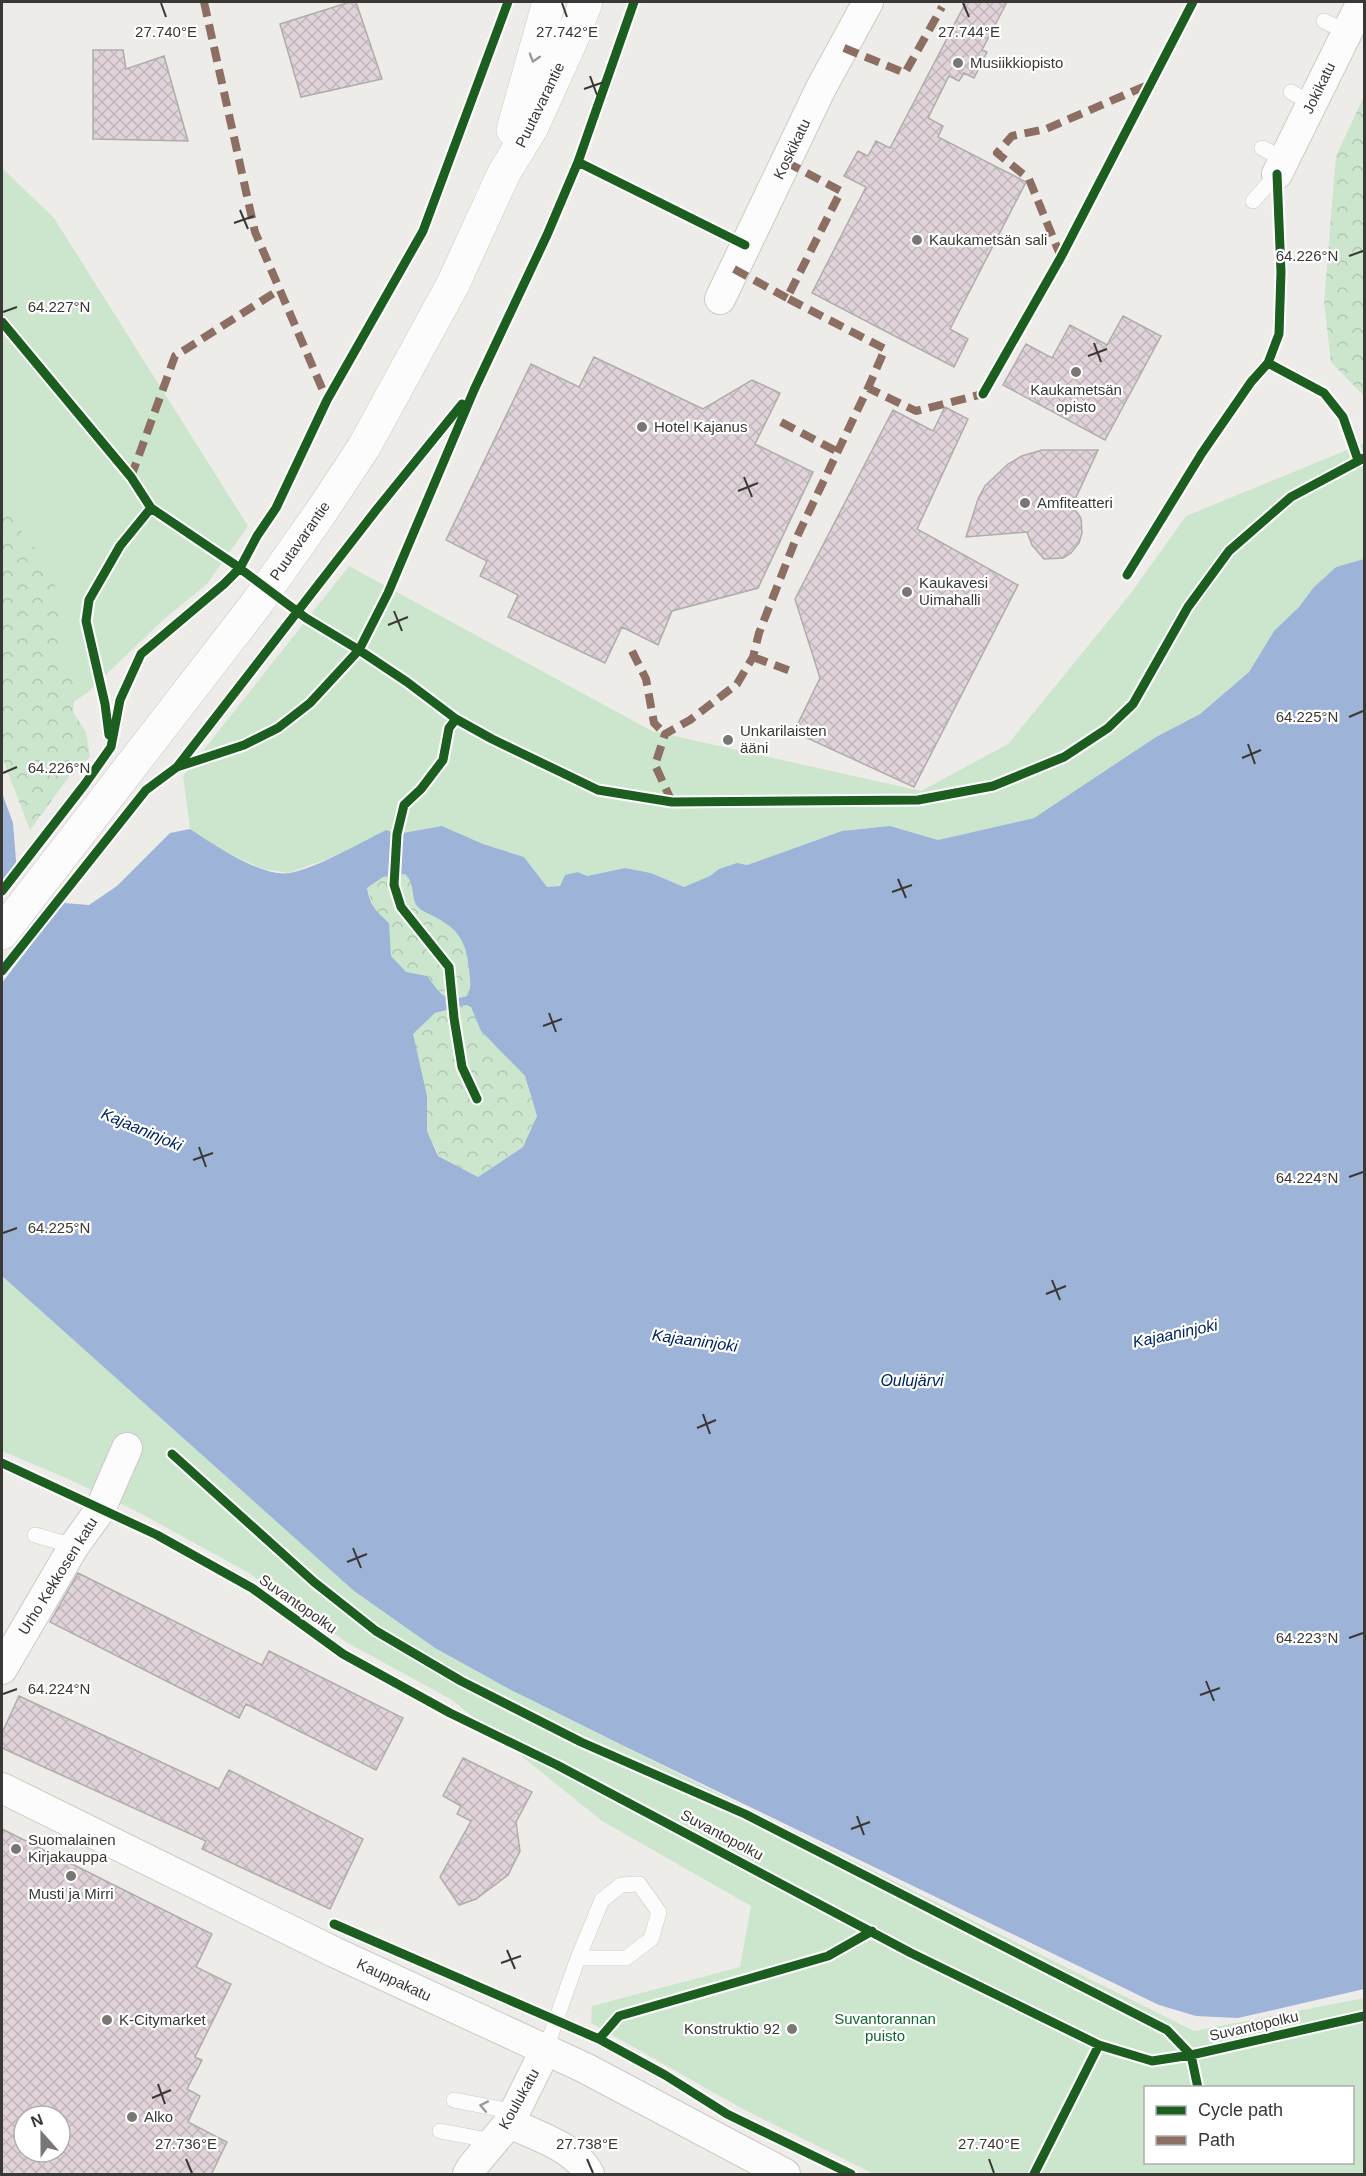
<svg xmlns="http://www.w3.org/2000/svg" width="1366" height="2176" viewBox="0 0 1366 2176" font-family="Arial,sans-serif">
<defs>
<pattern id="forest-crowns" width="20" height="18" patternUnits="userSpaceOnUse" patternTransform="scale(1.5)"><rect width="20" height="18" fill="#cce6ce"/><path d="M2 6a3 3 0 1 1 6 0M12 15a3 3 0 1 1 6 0" fill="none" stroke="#b0c6b2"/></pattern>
<pattern id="building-cross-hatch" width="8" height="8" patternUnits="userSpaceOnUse" patternTransform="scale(1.5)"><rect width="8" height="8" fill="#e0d3d9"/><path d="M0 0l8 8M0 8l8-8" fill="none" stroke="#c1b6bb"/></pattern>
</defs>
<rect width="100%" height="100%" fill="#eeece8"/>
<path fill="#cce6ce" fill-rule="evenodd" d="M 2,168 L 54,218 L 248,526 L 207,584 L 163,620 L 87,693 L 31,730 L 2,644 Z
M 1364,443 L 1364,559 L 1336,567 L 1314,587 L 1299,607 L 1274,631 L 1249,672 L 1200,714 L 1156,737 L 1034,818 L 938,840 L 890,826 L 842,831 L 747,865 C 732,862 723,868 711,876 C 703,881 692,884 684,887 L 651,873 L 625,868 L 587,876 L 578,872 L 565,875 L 560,886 L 547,887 L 524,857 L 483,844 L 442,826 L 397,834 L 288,873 L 263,869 L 223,851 L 190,829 L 183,776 L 349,566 L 652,731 L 921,791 L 1008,744 L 1131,593 L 1186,516 Z
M 2,1276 L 354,1591 L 435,1648 L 511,1690 L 1194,2031 L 1364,1998 L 1364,2174 L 874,2174 L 741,2108 L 591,2023 L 592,2006 L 740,1967 L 751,1906 L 602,1821 L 452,1700 L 346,1642 L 247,1572 L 138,1512 L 66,1478 L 2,1451 ZM 1146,2088 L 1352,2088 L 1352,2162 L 1146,2162 Z"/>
<path fill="url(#forest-crowns)" d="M 1364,96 L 1364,396 L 1331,362 L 1324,302 L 1336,156 Z
M 2,506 L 46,563 L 58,593 L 62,658 L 75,679 L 73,712 L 86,732 L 90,757 L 71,774 L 30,830 L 2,757 Z
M 405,874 C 418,886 409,898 419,908 C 423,912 430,914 435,917 C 460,930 466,943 469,969 C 470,980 472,987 467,996 C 442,1003 440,992 427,976 L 406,973 L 391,956 L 389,923 L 375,912 L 367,888 L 383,877 Z
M 466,1005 L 471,1007 L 481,1031 L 525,1076 L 537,1116 L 523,1147 L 478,1177 L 439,1156 L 427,1131 L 413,1034 L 435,1013 Z"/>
<path fill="#9db3d8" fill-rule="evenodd" d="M 1364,559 L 1364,1989 L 1238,2018 L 1196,2016 L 1159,2005 L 628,1748 L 511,1690 L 435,1648 L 354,1591 L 2,1276 L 2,793 L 13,823 L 17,873 L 39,901 L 89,905 L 117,886 L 170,833 L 190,829 C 213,844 262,878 290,873 C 319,867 358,844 386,830 L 397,834 L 442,826 L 483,844 L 524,857 L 547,887 L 560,886 L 565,875 L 578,872 L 587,876 L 625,868 L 651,873 L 684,887 L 710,876 L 719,869 L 737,863 L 747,865 L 842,831 L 890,826 L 938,840 L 1034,818 L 1156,737 L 1200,714 L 1249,672 L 1274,631 L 1299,607 L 1314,587 L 1336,567 ZM 405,874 C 417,886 409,898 419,908 C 423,912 430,914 435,917 C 460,930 466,943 469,969 C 470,980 472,987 467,996 C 442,1003 440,992 427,976 L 406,972 L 391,956 L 389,923 C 375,910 371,907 367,888 L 383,877 ZM 466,1005 L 471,1007 L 481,1031 L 525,1076 L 537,1116 L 523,1147 L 478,1177 L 438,1156 L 427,1131 L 427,1096 L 413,1034 L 435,1013 Z"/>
<path fill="#eeece8" d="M 19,860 L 20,872 L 41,898 L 65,900 L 2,983 L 2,883 Z"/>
<path fill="url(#building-cross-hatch)" stroke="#afadac" stroke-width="1.5" fill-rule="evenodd" d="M 350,2 L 356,2 L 382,79 L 301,97 L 280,24 Z
M 966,2 L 1007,2 L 982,50 L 987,52 L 974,78 L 964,73 L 959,81 L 949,76 L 928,118 L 943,126 L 938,137 L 1026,182 L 950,329 L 968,339 L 954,367 L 812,293 L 866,187 L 844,176 L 858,151 L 868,156 L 876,141 L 890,148 Z
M 93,50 L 123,50 L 126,69 L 164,56 L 188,141 L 93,139 Z
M 1123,316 L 1161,336 L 1105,440 L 1003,385 L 1026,344 L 1052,358 L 1070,325 L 1107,345 Z
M 594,357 L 703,409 L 752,380 L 780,393 L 755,444 L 813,472 L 758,588 L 672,611 L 658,645 L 622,627 L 605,663 L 508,617 L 518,595 L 480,576 L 487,561 L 446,540 L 531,364 L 579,387 Z
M 945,407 L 968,419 L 917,529 L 1018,585 L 914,787 L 794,732 L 820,678 L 795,599 L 893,410 L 933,431 Z
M 1042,450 L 1098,450 L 1072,506 L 1081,518 L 1082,533 L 1079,543 L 1071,553 L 1063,558 L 1044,559 L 1032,545 L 1027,532 L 966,537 L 978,499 L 985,486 L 1008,464 L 1022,456 Z
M 78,1573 L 262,1665 L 269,1651 L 403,1718 L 376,1770 L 246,1704 L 239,1718 L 50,1622 Z
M 19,1696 L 219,1789 L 229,1770 L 363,1839 L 330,1909 L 202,1849 L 206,1841 L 2,1748 L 2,1733 Z
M 463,1758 L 532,1792 L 516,1822 L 520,1851 L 508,1875 L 476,1899 L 459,1905 L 440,1877 L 471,1821 L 457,1814 L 461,1806 L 443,1796 Z
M 2,1829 L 212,1934 L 196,1967 L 231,1984 L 195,2057 L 202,2060 L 187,2089 L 200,2096 L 188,2122 L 227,2142 L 211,2175 L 2,2175 ZM 24,2116 L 60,2116 L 60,2152 L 24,2152 Z"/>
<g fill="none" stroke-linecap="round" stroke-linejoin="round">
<defs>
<path id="lane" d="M 1324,21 L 1347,32
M 1291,92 L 1311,103
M 1262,148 L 1284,159
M 1253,201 L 1277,174
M 35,1535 L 74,1546
M 545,2051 L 578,1958 L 602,1900 L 621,1885 L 639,1884 L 659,1912 L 651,1939 L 626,1958 L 578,1958
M 454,2100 L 515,2112
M 440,2131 L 493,2141"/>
<path id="street" d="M 1277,174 L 1362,2
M 720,299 L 821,88 L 868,2
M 2,1669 L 74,1546 L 100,1510 L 127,1448
M 2,1788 L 334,1952 L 585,2068 L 785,2174
M 509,2123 C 535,2135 575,2147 589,2174
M 468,2174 L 472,2167 L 509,2123 L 545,2051"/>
<path id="secondary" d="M 513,130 L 549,2
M 2,933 L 257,603 L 319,515 L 364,447 L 453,284 L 504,173 L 532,127 L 571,41 L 586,2"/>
</defs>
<use href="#lane" stroke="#cbc9c6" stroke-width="16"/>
<use href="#street" stroke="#cbc9c6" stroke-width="32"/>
<use href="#secondary" stroke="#cbc9c6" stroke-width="34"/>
<use href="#lane" stroke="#fcfcfc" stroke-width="15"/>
<use href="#street" stroke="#fcfcfc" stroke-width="30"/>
<use href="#secondary" stroke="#fcfcfc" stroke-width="33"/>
<path stroke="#8d6e63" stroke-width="8" stroke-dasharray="15 8" stroke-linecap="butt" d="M 204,2 L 255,232 L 327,400
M 844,48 L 905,73 L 942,7
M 786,162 L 841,191 L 787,298 L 885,349 L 868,388
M 1061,257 L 1029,179 L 997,153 L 1012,136 L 1046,129 L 1150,84
M 734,269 L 787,298
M 781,422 L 838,452
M 131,477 L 175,356 L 279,290
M 632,651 L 646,679 L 654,723 L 665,734
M 753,657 L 793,672
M 672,802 L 655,765 L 665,734 L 690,720 L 737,684 L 753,657 L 759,633 L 795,541 L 868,388 L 916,411 L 983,394"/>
<defs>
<path id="cycleway" d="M 578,162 L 745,245
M 2,322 L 131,477 L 151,508 L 234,564 L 306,618 L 359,650 L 388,593 L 474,390 L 547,235 L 578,162 L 634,2
M 1268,363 L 1324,393 L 1343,417 L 1358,460
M 983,394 L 1061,257 L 1193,2
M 1127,575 L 1202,453 L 1251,382 L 1268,363 L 1279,334 L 1281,272 L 1277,174
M 456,719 L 449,728 L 443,760 L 421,789 L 404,805 L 397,834 L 394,885 L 401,907 L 449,967 L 454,1018 L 462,1067 L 477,1099
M 109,735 L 105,704 L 86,621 L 89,600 L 120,546 L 151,508
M 177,767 L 377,509 L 462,404
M 2,891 L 85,784 L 111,747 L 120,700 L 141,654 L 224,584 L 240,568 L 257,536 L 276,508 L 327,400 L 423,231 L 508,2
M 2,971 L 146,790 L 177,767 L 244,745 L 278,728 L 310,703 L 359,650 L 407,682 L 456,719 L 492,739 L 598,790 L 672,802 L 918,800 L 993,786 L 1064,757 L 1108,728 L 1133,704 L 1188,607 L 1229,551 L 1291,497 L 1364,458
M 172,1454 L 314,1582 L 376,1631 L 461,1681 L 581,1742 L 745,1814 L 1167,2030 L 1191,2055 L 1198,2088
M 2,1463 L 157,1535 L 252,1588 L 343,1654 L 450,1713 L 557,1765 L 911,1953 L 1099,2045 L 1152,2061 L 1191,2055 L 1364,2016
M 334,1924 L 599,2039 L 665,2075 L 727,2114 L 851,2174
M 599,2039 L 619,2016 L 828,1956 L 872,1931
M 1034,2174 L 1099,2045"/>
</defs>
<use href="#cycleway" stroke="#fff" stroke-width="13"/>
<use href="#cycleway" stroke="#1b5e20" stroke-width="9"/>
</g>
<defs><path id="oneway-chevron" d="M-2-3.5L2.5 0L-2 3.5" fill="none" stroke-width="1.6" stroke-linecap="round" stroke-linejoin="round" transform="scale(1.5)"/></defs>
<g stroke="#9b9a98">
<use href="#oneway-chevron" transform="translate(534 58) rotate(107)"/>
<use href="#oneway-chevron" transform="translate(484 2106) rotate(-169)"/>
</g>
<path fill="none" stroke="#3a3834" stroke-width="2" d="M 161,3 L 166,17M 562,3 L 567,17M 963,3 L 969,17M 590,76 L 597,95M 584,89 L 604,82M 240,210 L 248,229M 234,223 L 254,216M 1349,256 L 1363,251M 3,312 L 17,307M 1094,343 L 1101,362M 1088,356 L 1107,349M 744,477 L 752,497M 738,491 L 758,483M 394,611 L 402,631M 388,625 L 408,617M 1349,717 L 1363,711M 1248,744 L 1255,764M 1242,758 L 1261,750M 3,773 L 17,767M 898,879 L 906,898M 892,892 L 912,885M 549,1013 L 556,1032M 543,1026 L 562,1019M 199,1147 L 206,1167M 193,1160 L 213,1153M 1349,1177 L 1363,1172M 3,1233 L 17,1228M 1052,1280 L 1060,1300M 1046,1294 L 1066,1286M 703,1414 L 710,1434M 697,1428 L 716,1420M 353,1548 L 361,1568M 347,1562 L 367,1554M 1349,1638 L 1363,1633M 1206,1681 L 1214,1701M 3,1694 L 17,1689M 1200,1695 L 1220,1688M 857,1816 L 864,1835M 851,1829 L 870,1822M 507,1950 L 515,1969M 501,1963 L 521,1956M 158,2084 L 165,2104M 152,2098 L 171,2090M 186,2159 L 192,2173M 587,2159 L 593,2173M 989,2159 L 994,2173"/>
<g fill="#797773" stroke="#fff" stroke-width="2">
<circle cx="958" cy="63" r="6"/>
<circle cx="917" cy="240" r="6"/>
<circle cx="1076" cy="372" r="6"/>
<circle cx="642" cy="427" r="6"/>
<circle cx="1025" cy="503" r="6"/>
<circle cx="907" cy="592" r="6"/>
<circle cx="728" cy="740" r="6"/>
<circle cx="16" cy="1849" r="6"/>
<circle cx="71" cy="1876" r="6"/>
<circle cx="107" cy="2020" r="6"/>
<circle cx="792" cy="2029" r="6"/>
<circle cx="132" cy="2117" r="6"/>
</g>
<g text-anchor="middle" stroke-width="4.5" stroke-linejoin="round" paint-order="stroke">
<g font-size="15" fill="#3a3834" stroke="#fff" text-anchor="start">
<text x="970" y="68">Musiikkiopisto</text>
<text x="929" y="245">Kaukametsän sali</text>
<text x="1076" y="395" text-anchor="middle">Kaukametsän<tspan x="1076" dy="17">opisto</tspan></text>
<text x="654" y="432">Hotel Kajanus</text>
<text x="1037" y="508">Amfiteatteri</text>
<text x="919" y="588">Kaukavesi<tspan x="919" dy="17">Uimahalli</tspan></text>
<text x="740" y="736">Unkarilaisten<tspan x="740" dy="17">ääni</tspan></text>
<text x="28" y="1845">Suomalainen<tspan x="28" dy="17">Kirjakauppa</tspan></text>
<text x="71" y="1899" text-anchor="middle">Musti ja Mirri</text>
<text x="119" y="2025">K-Citymarket</text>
<text x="780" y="2034" text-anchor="end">Konstruktio 92</text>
<text x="144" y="2122">Alko</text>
</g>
<g font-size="15" fill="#3a3834" stroke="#fff">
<text transform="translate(1319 88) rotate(-64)" y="5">Jokikatu</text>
<text transform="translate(540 105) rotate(-64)" y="5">Puutavarantie</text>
<text transform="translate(792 149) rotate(-64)" y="5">Koskikatu</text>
<text transform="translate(300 541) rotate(-55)" y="5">Puutavarantie</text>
<text transform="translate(58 1576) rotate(-58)" y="5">Urho Kekkosen katu</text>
<text transform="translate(298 1604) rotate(35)" y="5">Suvantopolku</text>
<text transform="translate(722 1835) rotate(28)" y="5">Suvantopolku</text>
<text transform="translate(394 1980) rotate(25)" y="5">Kauppakatu</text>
<text transform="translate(1254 2026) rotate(-13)" y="5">Suvantopolku</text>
<text transform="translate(519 2099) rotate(-61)" y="5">Koulukatu</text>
</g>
<g font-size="15" fill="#0f672e" stroke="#fff">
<text x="885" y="2024">Suvantorannan<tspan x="885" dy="17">puisto</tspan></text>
</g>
<g font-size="16" font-style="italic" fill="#002565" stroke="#fff">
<text transform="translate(142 1129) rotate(23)" y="6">Kajaaninjoki</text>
<text transform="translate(1175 1333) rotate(-12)" y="6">Kajaaninjoki</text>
<text transform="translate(695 1340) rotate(8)" y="6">Kajaaninjoki</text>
<text x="912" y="1386">Oulujärvi</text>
</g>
</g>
<g font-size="15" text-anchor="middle" fill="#3a3834" stroke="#fff" stroke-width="4.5" stroke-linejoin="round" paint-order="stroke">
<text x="166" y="37">27.740°E</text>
<text x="567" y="37">27.742°E</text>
<text x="969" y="37">27.744°E</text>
<text x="1307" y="261">64.226°N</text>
<text x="59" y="312">64.227°N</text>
<text x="1307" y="722">64.225°N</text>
<text x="59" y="773">64.226°N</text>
<text x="1307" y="1183">64.224°N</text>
<text x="59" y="1233">64.225°N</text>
<text x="1307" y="1643">64.223°N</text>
<text x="59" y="1694">64.224°N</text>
<text x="186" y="2149">27.736°E</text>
<text x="587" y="2149">27.738°E</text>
<text x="989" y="2149">27.740°E</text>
</g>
<rect width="1366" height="2176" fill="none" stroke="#3a3834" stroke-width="6"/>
<rect x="1144" y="2086" width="210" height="78" fill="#ffffff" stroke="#b0afae" stroke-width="1.5"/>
<rect x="1156" y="2106" width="30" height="9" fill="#1b5e20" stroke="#b0afae" stroke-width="1.5"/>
<text x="1198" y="2116" font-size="18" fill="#3a3834">Cycle path</text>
<rect x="1156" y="2136" width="30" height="9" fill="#8d6e63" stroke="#b0afae" stroke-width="1.5"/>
<text x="1198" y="2146" font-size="18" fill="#3a3834">Path</text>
<g transform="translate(42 2134) rotate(339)"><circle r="28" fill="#ffffff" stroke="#b0afae" stroke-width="1.5"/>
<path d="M0-4.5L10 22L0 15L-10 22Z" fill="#797773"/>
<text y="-9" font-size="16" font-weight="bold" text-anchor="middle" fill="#3a3834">N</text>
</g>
</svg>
